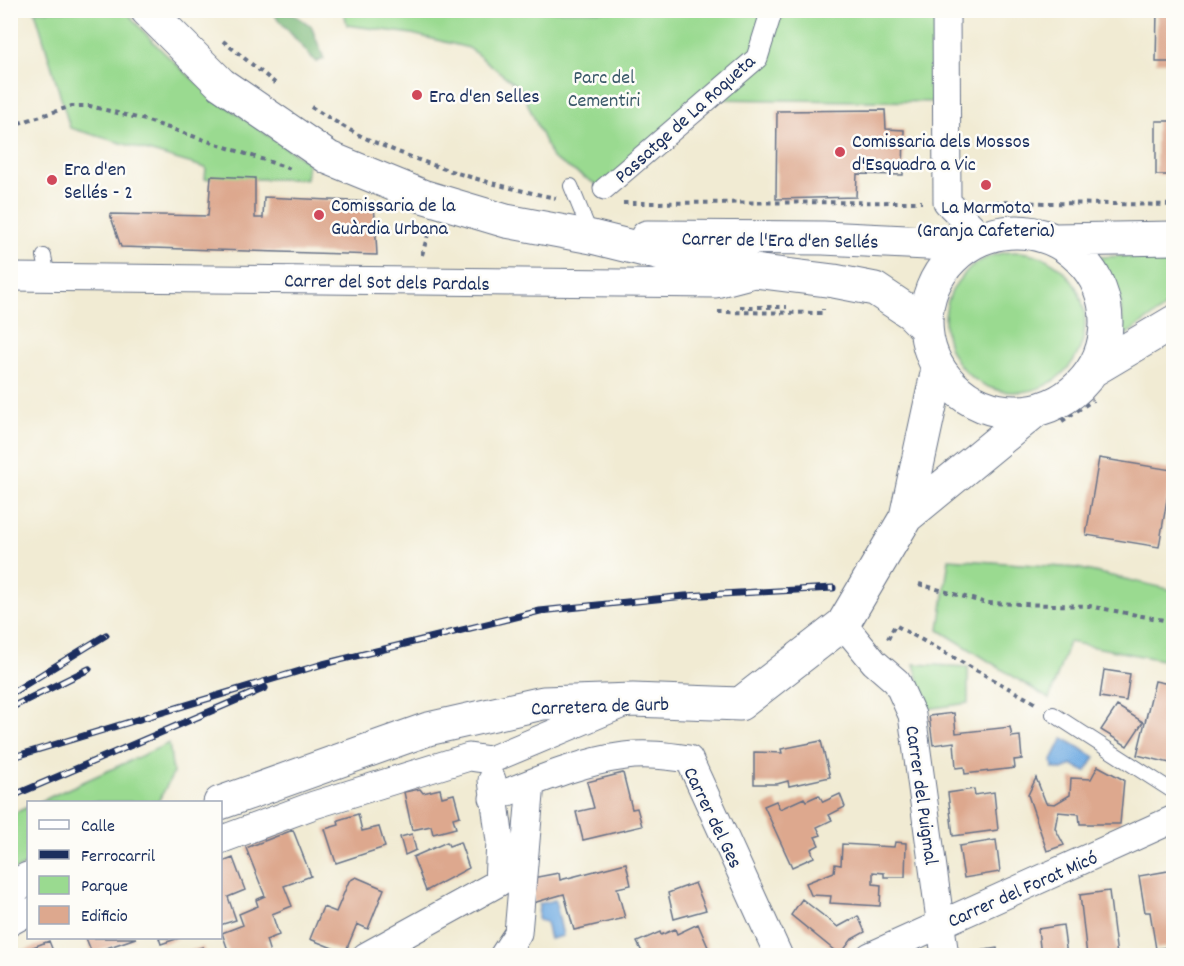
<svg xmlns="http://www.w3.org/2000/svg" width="1184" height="966" viewBox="0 0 1184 966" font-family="Dekko,sans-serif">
<rect width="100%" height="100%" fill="#fdfcf7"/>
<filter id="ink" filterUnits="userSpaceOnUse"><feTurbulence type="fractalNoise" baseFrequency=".0167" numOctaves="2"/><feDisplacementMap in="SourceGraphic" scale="12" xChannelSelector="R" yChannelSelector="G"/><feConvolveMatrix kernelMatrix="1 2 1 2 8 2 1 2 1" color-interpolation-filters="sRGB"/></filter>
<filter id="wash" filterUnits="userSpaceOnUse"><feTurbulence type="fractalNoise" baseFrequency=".008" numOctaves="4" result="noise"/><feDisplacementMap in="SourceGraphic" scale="24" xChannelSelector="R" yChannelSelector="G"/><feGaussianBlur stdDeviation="1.35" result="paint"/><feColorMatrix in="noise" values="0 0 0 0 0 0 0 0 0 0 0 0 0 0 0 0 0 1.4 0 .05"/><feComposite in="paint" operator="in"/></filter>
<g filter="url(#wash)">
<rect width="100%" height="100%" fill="#f1ebd3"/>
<path fill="#9ada90" stroke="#5a8477" stroke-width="1.5" d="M 35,11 L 126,11 C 176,73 241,119 308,162 L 306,179 L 205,179 L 206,168 L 70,128 Z
M 344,11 L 946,11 L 946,102 L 709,99 L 604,189 L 552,158 L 521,89 L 469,48 L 412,34 L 347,25 Z
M945 322a70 70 0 1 1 140 0a70 70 0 1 1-140 0Z
M 1173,254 L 1173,302 L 1124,336 L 1120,300 L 1113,282 L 1099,257 Z
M 949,559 L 1077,568 L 1173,590 L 1173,662 L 1069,642 L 1049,699 L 939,630 Z
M 914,664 L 968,667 L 968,703 L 927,709 Z
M 169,743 L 173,774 L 158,802 L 39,802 Z
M 28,807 L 28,864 L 10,872 L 10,815 Z"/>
<path fill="#7bba7a" stroke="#4b746c" stroke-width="1.5" d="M 271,11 L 289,11 L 311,26 L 324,59 L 316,62 Z"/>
<path fill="#73ade3" stroke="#476ea0" stroke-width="1.5" d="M 1063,738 L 1095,757 L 1086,772 L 1072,765 L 1063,770 L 1053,768 L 1052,760 Z
M 555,900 L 563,936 L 550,939 L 546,922 L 538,920 L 539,904 Z"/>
<g id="blocks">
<path fill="#dda88e" d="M 1157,10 L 1174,10 L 1174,62 L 1156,62 Z
M 885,110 L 886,129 L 904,130 L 903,175 L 857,174 L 856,197 L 776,199 L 777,111 Z
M 1156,121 L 1174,121 L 1174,175 L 1156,175 Z
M 211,176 L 255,178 L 255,218 L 263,218 L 264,197 L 374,202 L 377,255 L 121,247 L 110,214 L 208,216 Z
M 1099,458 L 1172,470 L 1159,547 L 1086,535 Z
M 1104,670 L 1130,674 L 1126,701 L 1100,697 Z
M 1155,681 L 1174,685 L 1174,764 L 1137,755 Z
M 1117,706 L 1143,722 L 1127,746 L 1101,730 Z
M 954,713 L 956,733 L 1010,727 L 1012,737 L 1020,736 L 1022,759 L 1014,760 L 1015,768 L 965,774 L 964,767 L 956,768 L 954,742 L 933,745 L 929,716 Z
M 821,741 L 830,777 L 789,786 L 788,781 L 777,784 L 754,784 L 754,752 L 782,753 L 781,749 Z
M 1098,766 L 1124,780 L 1120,824 L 1080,824 L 1079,814 L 1058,812 L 1055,828 L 1064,845 L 1047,851 L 1028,795 L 1036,778 L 1046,803 L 1055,804 L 1070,795 L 1071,778 L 1091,779 Z
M 623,773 L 632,809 L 637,808 L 642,826 L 583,840 L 576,812 L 594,808 L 587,782 Z
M 420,789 L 423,793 L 440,789 L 442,797 L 454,794 L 460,816 L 453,818 L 456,828 L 433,834 L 431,826 L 412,830 L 404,792 Z
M 974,789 L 975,795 L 994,792 L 998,830 L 953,836 L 948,793 Z
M 840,794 L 845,807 L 829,815 L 832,820 L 817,827 L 821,835 L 815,837 L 819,845 L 811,849 L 814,857 L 792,867 L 764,806 L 776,801 L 780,809 L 804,798 L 806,801 L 819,795 L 823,802 Z
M 358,814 L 362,831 L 379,827 L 385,847 L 336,863 L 325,829 L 339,825 L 338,820 Z
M 293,830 L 311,876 L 284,886 L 292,906 L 272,914 L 279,935 L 266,940 L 271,956 L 230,956 L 222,933 L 243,925 L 239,914 L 258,906 L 256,900 L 265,896 L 246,848 Z
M 412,834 L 416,850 L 405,855 L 400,837 Z
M 996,840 L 1000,872 L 964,878 L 959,846 Z
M 447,842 L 449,846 L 460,842 L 469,868 L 426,891 L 413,857 Z
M 895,842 L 906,843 L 905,877 L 884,877 L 884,873 L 873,872 L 873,884 L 881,885 L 880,906 L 830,903 L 831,896 L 811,895 L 806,883 L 834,872 L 835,864 L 841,865 L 842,844 L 894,847 Z
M 233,858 L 245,890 L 228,897 L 236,920 L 220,925 L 220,863 Z
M 626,863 L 631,885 L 617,888 L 625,918 L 574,930 L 564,894 L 533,903 L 532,878 L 559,873 L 560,880 Z
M 1174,870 L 1174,946 L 1156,949 L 1150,912 L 1145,912 L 1139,876 Z
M 356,877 L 384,889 L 368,929 L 357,924 L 345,953 L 310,939 L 323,907 L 336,912 L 349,881 Z
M 695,883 L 706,910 L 674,919 L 668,893 Z
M 1109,891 L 1117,956 L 1087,956 L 1080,895 Z
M 802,899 L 838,927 L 858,916 L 865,932 L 852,939 L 840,955 L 791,915 Z
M 698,924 L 711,954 L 707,956 L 634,956 L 642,952 L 637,942 L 660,932 L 661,935 L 675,929 L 677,934 Z
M 1063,925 L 1067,956 L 1041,956 L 1038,929 Z
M 86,938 L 136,938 L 92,953 Z
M 159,938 L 179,938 L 161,944 Z
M 49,941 L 55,956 L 12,956 L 12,955 Z
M 203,947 L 206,956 L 175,956 L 175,955 Z
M 997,948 L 998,956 L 973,956 L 973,952 Z"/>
</g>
</g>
<g filter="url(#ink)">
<use href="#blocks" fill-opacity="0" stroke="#667187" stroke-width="1.5"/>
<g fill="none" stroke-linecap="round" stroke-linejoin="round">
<defs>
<path id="service" d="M 571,186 L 591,235
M 44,256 L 48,277
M 1053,714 L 1174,792"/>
<path id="pedestrian" d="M 604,189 L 757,58 L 772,10"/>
<path id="minor" d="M 946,10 L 947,202 L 983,238
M 10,277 L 716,284 L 758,273
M 843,624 L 874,662 L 897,682 L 912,715 L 945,956
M 493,798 C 536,781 579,762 625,756 C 646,753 668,756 689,759 L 779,956
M 220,840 L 314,805 L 469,757 L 490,760 L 623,704
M 10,922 L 28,912
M 366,956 L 498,883 L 500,841 L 492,780
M 503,956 L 518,933 L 531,783
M 870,956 L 1174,819"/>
<path id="tertiary" d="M 147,10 L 221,84 L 329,158 L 422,196 L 506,221 L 592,237 L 685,260 L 762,272 L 834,281 L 875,289 L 911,313 L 926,328
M926 322a90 90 0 1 1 180 0a90 90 0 1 1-180 0Z
M 647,237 L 823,238 L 969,245
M 1055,240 L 1174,238
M 1093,370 L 1174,322
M 906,517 L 1035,411
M 220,803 L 428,729 L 543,703 L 633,700 L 740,704 L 843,624 L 906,517 L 938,369
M 10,889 L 28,879"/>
</defs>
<use href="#service" stroke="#667187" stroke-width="16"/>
<use href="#pedestrian" stroke="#667187" stroke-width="23"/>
<use href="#minor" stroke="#667187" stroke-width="29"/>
<use href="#tertiary" stroke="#667187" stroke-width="35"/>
<path stroke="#667187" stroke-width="4" stroke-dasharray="4.5 4.5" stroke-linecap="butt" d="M 223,41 L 275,83
M 311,107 C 328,117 345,128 363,137 C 424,165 490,185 556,198
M 10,126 L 72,106 L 90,106 L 145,120 L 291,169
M 986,202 L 1174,205
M 623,203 L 922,202
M 422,255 L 430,227
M 740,307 L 787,307
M 718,312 L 823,313 L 823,309
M 1062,421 L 1093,400
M 919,584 L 986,603 L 1089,606 L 1174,622
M 888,639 L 895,625 L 1037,704"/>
<use href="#service" stroke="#fff" stroke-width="14"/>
<use href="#pedestrian" stroke="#fff" stroke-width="21"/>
<use href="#minor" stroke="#fff" stroke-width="27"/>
<use href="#tertiary" stroke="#fff" stroke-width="33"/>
<defs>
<path id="rail" d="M 10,694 L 106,635
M 10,708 L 89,669
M 10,758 L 323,664 L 540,611 L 685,596 L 833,588
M 10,797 L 265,688"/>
</defs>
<use href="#rail" stroke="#1b2f5e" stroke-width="7"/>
<use href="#rail" stroke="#fdfcf7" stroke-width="4.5" stroke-dasharray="14" stroke-linecap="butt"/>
</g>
</g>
<g fill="#d1495b" stroke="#fdfcf7" stroke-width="2">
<circle cx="417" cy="95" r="6"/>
<circle cx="840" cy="152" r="6"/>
<circle cx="52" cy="180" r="6"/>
<circle cx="986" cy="185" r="6"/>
<circle cx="319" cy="215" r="6"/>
</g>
<g text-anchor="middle" stroke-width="5" stroke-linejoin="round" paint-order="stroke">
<g font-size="20" fill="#3b5a6a" stroke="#fdfcf7">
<text x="604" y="83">Parc del<tspan x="604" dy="23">Cementiri</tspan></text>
</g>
<g font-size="20" fill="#1b2f5e" stroke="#fdfcf7" text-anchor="start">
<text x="429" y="102">Era d'en Selles</text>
<text x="852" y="147">Comissaria dels Mossos<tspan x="852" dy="23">d'Esquadra a Vic</tspan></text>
<text x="64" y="175">Era d'en<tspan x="64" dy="23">Sellés - 2</tspan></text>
<text x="331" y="211">Comissaria de la<tspan x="331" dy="23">Guàrdia Urbana</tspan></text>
<text x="986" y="213" text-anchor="middle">La Marmota<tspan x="986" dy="23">(Granja Cafeteria)</tspan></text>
</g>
<g font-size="20" fill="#1b2f5e" stroke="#fdfcf7">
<text transform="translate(684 118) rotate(-42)" y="7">Passatge de La Roqueta</text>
<text transform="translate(780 239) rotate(1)" y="7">Carrer de l'Era d'en Sellés</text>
<text transform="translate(387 281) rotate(1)" y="7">Carrer del Sot dels Pardals</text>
<text transform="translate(600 705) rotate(-2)" y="7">Carretera de Gurb</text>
<text transform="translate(923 795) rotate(82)" y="7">Carrer del Puigmal</text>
<text transform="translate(714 817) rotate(64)" y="7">Carrer del Ges</text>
<text transform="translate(1022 888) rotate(-24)" y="7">Carrer del Forat Micó</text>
</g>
</g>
<rect width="1184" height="966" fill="none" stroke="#fdfcf7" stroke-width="36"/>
<rect x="27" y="801" width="195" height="138" fill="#fdfcf7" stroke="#a3aaba" stroke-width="1.5"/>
<rect x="39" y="820" width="30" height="9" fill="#ffffff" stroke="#a3aaba" stroke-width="1.5"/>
<text x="81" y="831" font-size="18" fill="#1b2f5e">Calle</text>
<rect x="39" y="850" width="30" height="9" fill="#1b2f5e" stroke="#a3aaba" stroke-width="1.5"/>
<text x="81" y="861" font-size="18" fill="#1b2f5e">Ferrocarril</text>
<rect x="39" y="876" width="30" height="18" fill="#9ada90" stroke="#a3aaba" stroke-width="1.5"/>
<text x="81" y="891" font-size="18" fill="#1b2f5e">Parque</text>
<rect x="39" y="906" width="30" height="18" fill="#dda88e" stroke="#a3aaba" stroke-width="1.5"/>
<text x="81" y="921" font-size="18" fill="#1b2f5e">Edificio</text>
</svg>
